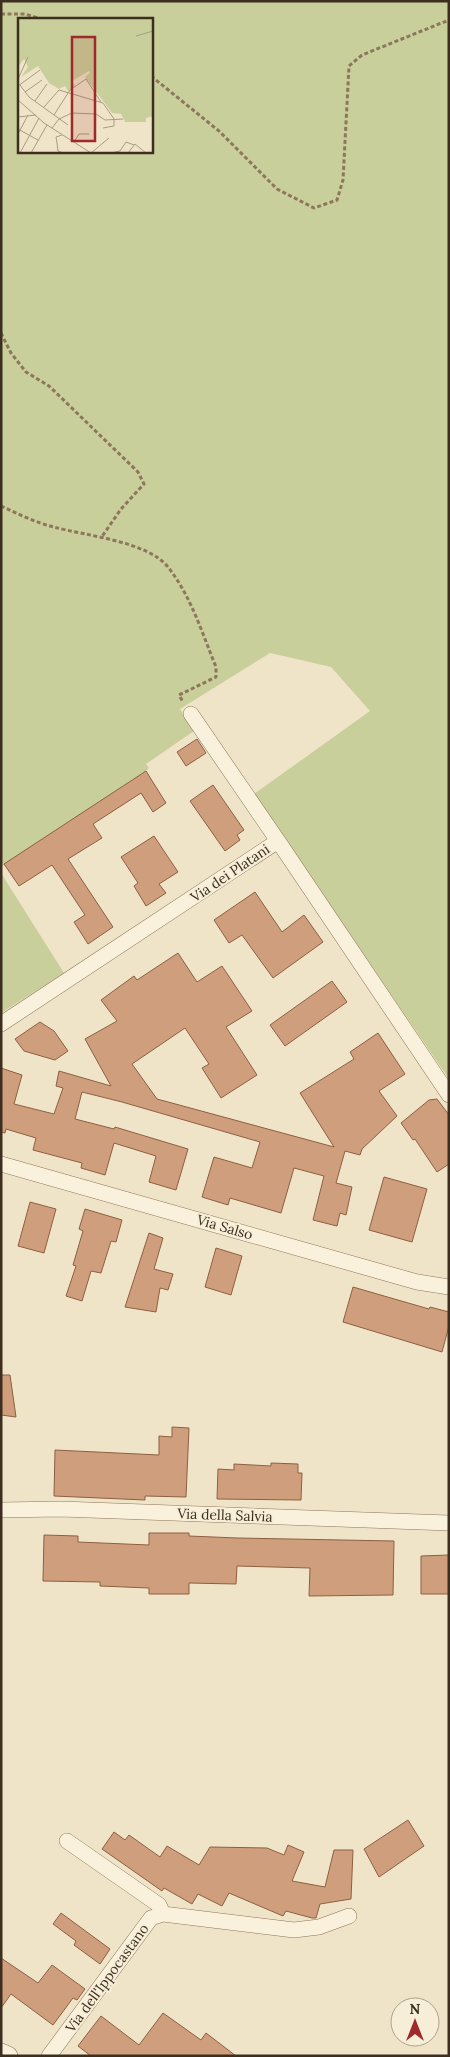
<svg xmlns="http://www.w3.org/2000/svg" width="450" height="2057" viewBox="0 0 450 2057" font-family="Lora,serif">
<rect width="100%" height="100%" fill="#f0e4c8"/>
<path fill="#c9cf9b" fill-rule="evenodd" d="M 1,1 L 449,1 L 449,1079 L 254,794 L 370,711 L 331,667 L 270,653 L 180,709 L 194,731 L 146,764 L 149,768 L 146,771 L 1,867 ZM 19,19 L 151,19 L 151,151 L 19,151 Z
M 1,873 L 64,973 L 1,1013 Z"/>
<path fill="#cf9f7d" stroke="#8d5f41" d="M 197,739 L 206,753 L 186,766 L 177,752 Z
M 146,771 L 166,803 L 153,812 L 141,793 L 93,824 L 102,838 L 68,859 L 113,927 L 88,944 L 74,922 L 85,915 L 52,865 L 19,886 L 4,864 Z
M 213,785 L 244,830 L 237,835 L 240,840 L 225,851 L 190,801 Z
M 154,836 L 178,872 L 159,884 L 166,893 L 146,906 L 134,886 L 138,883 L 121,857 Z
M 255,892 L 282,932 L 304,915 L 323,942 L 273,978 L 242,935 L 229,943 L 214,920 Z
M 178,953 L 197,982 L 222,966 L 252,1011 L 226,1027 L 257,1075 L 221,1098 L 202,1068 L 209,1064 L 185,1028 L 132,1064 L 157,1099 L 334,1147 L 300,1093 L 354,1059 L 350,1052 L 378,1033 L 405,1074 L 379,1091 L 397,1116 L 362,1149 L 360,1155 L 345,1151 L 336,1183 L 352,1187 L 346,1215 L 340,1213 L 337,1226 L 313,1220 L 324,1176 L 294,1168 L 281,1213 L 230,1198 L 228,1205 L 202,1197 L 214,1157 L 252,1168 L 260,1142 L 122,1102 L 82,1092 L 75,1119 L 114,1129 L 115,1127 L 188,1149 L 176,1190 L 149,1182 L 156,1156 L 114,1143 L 105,1175 L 81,1168 L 82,1163 L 33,1150 L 36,1138 L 6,1129 L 5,1133 L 1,1132 L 1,1068 L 22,1075 L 14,1104 L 54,1114 L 63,1088 L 56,1086 L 59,1071 L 111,1086 L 85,1039 L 117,1021 L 101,1000 L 134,976 L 137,980 Z
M 332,981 L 347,1002 L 285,1046 L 270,1025 Z
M 40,1022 L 54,1031 L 68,1051 L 55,1060 L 24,1051 L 15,1039 Z
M 437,1099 L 449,1115 L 449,1164 L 437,1172 L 415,1139 L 413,1140 L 401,1123 L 429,1100 Z
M 384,1177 L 427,1189 L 412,1242 L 369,1230 Z
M 30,1202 L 56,1209 L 44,1253 L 18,1246 Z
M 85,1209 L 122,1220 L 116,1242 L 111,1241 L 101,1273 L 91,1271 L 82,1301 L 66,1296 L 76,1266 L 73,1265 L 83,1231 L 79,1229 Z
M 149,1233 L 163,1238 L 154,1269 L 173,1274 L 168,1290 L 160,1288 L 156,1312 L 125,1307 Z
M 216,1248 L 242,1256 L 231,1295 L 205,1287 Z
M 353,1287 L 429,1309 L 430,1307 L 449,1312 L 449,1326 L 442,1352 L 343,1322 Z
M 1,1375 L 10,1375 L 16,1417 L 1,1415 Z
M 172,1427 L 189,1428 L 186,1497 L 145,1496 L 145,1500 L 54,1496 L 55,1450 L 159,1455 L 159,1436 L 172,1437 Z
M 271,1463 L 298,1464 L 298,1473 L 302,1473 L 301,1500 L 217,1499 L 218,1469 L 234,1470 L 234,1464 L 271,1466 Z
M 149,1533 L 189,1533 L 189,1536 L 237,1538 L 394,1541 L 393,1595 L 309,1596 L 310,1568 L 237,1566 L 236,1584 L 189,1583 L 189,1594 L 149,1594 L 149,1588 L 100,1586 L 100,1582 L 43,1581 L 44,1535 L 78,1536 L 78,1542 L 149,1545 Z
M 449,1555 L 449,1594 L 421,1594 L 421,1556 Z
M 408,1820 L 424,1846 L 379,1877 L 364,1849 Z
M 114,1832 L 125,1840 L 129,1835 L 160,1857 L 167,1846 L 199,1865 L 210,1847 L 267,1848 L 284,1855 L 288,1845 L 304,1852 L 292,1881 L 325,1887 L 334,1850 L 353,1850 L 351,1899 L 320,1904 L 316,1918 L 312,1918 L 286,1911 L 283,1916 L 229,1893 L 222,1906 L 198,1894 L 192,1904 L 164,1888 L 162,1891 L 102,1849 Z
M 61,1913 L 110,1949 L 100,1964 L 74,1945 L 76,1941 L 53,1924 Z
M 1,1958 L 38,1983 L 52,1965 L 85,1989 L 77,2000 L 73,1998 L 53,2025 L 11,1994 L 1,2008 Z
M 163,2013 L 201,2040 L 206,2033 L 236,2056 L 91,2056 L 78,2046 L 101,2016 L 139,2045 Z"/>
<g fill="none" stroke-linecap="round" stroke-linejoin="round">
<defs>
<path id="minor" d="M 191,714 L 278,841
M 1,1024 L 278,841 L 449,1095
M 1,1164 L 417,1282 L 449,1287
M 1,1510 L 61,1509 L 449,1523
M 67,1841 L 159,1905 L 163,1914
M 49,2056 L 151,1918 L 163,1914 L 294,1930 L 319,1927 L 349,1916"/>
<path id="tertiary" d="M 1,2053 L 8,2056"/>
</defs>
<use href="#minor" stroke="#8d765c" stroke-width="16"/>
<use href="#tertiary" stroke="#8d765c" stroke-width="20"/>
<path stroke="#8d765c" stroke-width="3" stroke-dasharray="4 2.5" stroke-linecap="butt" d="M 1,14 L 25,14 L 41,19
M 151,76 L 219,131 L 277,189 L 314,208 L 337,200 L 343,180 L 349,66 L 362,55 L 449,20
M 1,333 L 11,353 L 26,372 L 49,386 L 138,472 L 144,484 L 121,509 L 101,538
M 1,506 C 18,514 37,523 54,527 C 86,536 147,541 168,567 C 191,596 202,633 216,667 L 216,677 L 179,695 L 183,702"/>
<use href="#minor" stroke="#faf1dc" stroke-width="15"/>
<use href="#tertiary" stroke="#faf1dc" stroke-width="19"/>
</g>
<g text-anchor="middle" stroke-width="4" stroke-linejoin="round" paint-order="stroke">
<g font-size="14" fill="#3d2e20" stroke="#f7eed8">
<text transform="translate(230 873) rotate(-34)" y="5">Via dei Platani</text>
<text transform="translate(225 1227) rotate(16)" y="5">Via Salso</text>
<text transform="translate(225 1515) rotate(2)" y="5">Via della Salvia</text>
<text transform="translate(107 1978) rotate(-54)" y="5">Via dell'Ippocastano</text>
</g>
</g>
<g transform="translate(18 18)">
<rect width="135" height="135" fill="#f0e4c8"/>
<path d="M 0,0 L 135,0 L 135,98 L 128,100 L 128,104 L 107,104 L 103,96 L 94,95 L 67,59 L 72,55 L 71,53 L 54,63 L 57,68 L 50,73 L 47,68 L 41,71 L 31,65 L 20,48 L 3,59 L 10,49 L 6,41 L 0,49 Z" fill="#c9cf9b"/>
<path fill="none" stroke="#a89b85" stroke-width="1" d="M 118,18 L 135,13M 0,61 L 10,39M 2,67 L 11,79 L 50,107M 0,68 L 22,52M 7,74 L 24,62M 0,82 L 26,105 L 73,135M 17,83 L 29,66M 26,89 L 41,72 L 85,85 L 96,101 L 96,108 L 85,110M 36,97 L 52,72 L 68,61 L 83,84M 0,99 L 18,97M 34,110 L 41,101 L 54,95 L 78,96 L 87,102 L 105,101M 0,111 L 20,122M 0,116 L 10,97M 44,117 L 38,119 L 39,125 L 40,133 L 45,135M 56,124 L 61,116 L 71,116M 2,135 L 21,100M 13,135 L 29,107M 73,135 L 91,120M 93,135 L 102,133 L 108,124 L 116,127M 110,135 L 117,126 L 128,135"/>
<path fill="#9e2a2b" fill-opacity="0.15" stroke="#9e2a2b" stroke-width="2.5" d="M 54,19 L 77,19 L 77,123 L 54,123 Z"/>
<rect width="135" height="135" fill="none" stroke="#3d2e20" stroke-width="2.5"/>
</g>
<rect width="450" height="2057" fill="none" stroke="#3d2e20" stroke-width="5"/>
<g transform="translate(415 2022)"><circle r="24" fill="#f7eed8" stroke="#ada18e"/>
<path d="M0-4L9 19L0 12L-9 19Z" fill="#9e2a2b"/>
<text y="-8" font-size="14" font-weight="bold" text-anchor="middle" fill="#3d2e20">N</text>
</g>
</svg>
